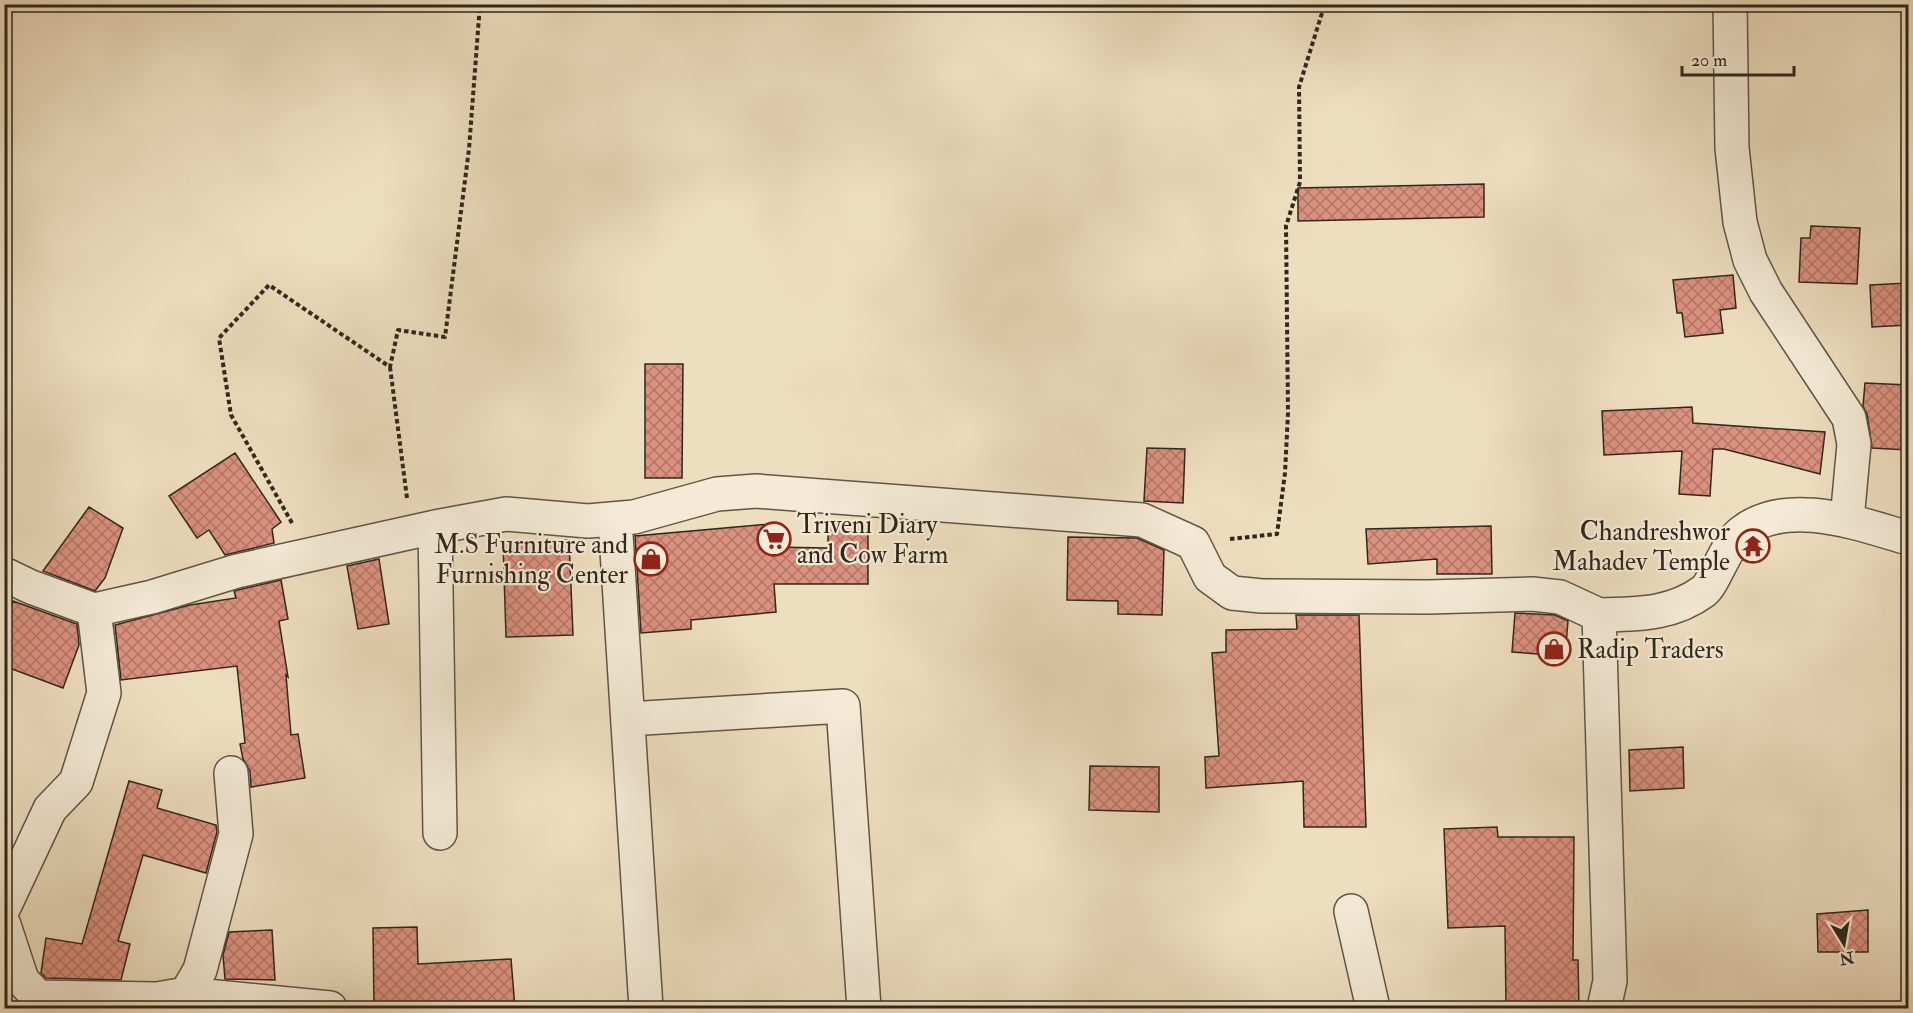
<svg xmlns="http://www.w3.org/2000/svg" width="1913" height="1013" viewBox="0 0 1913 1013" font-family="'IM FELL Double Pica',serif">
<defs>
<pattern id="building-cross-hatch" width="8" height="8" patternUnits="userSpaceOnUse" patternTransform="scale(1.5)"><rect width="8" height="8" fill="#db917f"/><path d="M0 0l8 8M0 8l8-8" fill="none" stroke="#b27667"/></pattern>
</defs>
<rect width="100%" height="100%" fill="#eedec0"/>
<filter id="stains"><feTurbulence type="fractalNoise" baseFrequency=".00333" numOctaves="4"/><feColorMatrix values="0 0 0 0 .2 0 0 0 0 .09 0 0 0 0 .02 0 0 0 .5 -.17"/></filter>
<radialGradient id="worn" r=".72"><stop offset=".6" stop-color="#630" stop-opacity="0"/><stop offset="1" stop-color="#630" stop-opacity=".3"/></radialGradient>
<path fill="url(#building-cross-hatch)" stroke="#30271d" stroke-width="1.5" d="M 1484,184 L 1484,217 L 1298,221 L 1298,188 Z
M 1811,226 L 1860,228 L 1857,284 L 1799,282 L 1801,238 L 1810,238 Z
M 1733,275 L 1736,308 L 1720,310 L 1723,333 L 1685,337 L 1682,313 L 1677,313 L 1673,280 Z
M 1908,283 L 1908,325 L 1872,327 L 1870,285 Z
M 645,364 L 683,364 L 682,478 L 645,478 Z
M 1865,383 L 1908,385 L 1908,450 L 1872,448 L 1867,414 L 1863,406 Z
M 1692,407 L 1693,423 L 1825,432 L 1820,474 L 1724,449 L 1713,449 L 1710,496 L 1679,494 L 1682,451 L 1604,455 L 1602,411 Z
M 1147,448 L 1185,449 L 1183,503 L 1144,501 Z
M 235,453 L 281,522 L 272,529 L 274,543 L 225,555 L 209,530 L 197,538 L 169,496 Z
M 89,507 L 123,528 L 105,578 L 95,591 L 43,571 Z
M 828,523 L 868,523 L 868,584 L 774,584 L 776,612 L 691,620 L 691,629 L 641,633 L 635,536 L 770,524 L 771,547 L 828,548 Z
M 1491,526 L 1492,574 L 1437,574 L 1437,559 L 1368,564 L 1366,529 Z
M 1068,537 L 1137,538 L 1164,550 L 1162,615 L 1118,614 L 1118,601 L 1067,600 Z
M 569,540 L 573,635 L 506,637 L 503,543 Z
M 379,559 L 389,624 L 358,629 L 347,566 Z
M 281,580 L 288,619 L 279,621 L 288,677 L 286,675 L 291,735 L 298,734 L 305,778 L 251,787 L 250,771 L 243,759 L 240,744 L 245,743 L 237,666 L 121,680 L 115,625 L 190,605 L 236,598 L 234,591 Z
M 13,601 L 77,624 L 79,645 L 63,688 L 4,666 L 4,606 L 11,608 Z
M 1515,613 L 1555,615 L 1568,621 L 1565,656 L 1512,652 Z
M 1296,615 L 1359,615 L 1366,827 L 1304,827 L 1303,781 L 1206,788 L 1205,757 L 1219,756 L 1212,653 L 1226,652 L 1226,630 L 1297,629 Z
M 1683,747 L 1684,788 L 1630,791 L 1629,750 Z
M 1090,766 L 1159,767 L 1159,812 L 1089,810 Z
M 129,781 L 162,790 L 157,808 L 216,825 L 217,832 L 206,873 L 143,855 L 118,941 L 130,944 L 121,980 L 46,978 L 41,973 L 46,938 L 82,944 Z
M 1497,827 L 1498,837 L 1574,837 L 1573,960 L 1578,960 L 1579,1008 L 1506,1008 L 1505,926 L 1448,928 L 1444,829 Z
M 1868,910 L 1868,952 L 1818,952 L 1817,914 Z
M 417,927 L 418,964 L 511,959 L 515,1008 L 374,1008 L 373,928 Z
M 272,930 L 275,980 L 225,979 L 223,955 L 229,932 Z"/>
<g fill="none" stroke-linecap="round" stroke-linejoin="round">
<defs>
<path id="minor" d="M 1730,4 L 1732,148 L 1740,222 L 1750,260 L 1766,292 L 1849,418 L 1854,444 L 1847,520
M 615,519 L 646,1008
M 435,527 L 440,833
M 4,574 L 31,587 L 94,610 L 104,693 L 76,782 L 50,809 L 4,907
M 94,610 L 152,597 L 237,571 L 435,527 L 506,514 L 588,521 L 634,517 L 717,494 L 756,491 L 1142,520 L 1193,543 L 1210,577 L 1232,593 L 1262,596 L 1428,597 L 1532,594 L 1560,597 L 1599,615
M 628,719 L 843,706 L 864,1008
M 1351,911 L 1373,1008
M 4,925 L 22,980 L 38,997 L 157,999 L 186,994 L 200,970 L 236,834 L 231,773
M 186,994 L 330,1008
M 1604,1008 L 1610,981 L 1599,615 C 1636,614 1672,615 1704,591 C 1714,583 1726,545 1741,533 C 1786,496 1859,524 1908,538"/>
</defs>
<use href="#minor" stroke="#605546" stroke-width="36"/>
<path stroke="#30271d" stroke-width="4" stroke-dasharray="4.5 3" stroke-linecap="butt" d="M 390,367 L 407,498
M 292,523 L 231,415 L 219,338 L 269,285 L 390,367 L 398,330 L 445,337 L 469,149 L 480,4
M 1230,539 L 1277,534 L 1285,473 L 1288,413 L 1286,226 L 1300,182 L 1299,87 L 1322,13 L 1321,4"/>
<use href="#minor" stroke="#f4ead6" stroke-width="33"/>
</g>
<defs>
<symbol id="supermarket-ring" viewBox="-11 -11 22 22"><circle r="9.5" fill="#f4ead6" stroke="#8f2418" stroke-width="1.5"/><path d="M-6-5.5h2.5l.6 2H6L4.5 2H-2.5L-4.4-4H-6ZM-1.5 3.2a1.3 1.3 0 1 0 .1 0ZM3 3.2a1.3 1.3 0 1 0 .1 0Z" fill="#8f2418"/></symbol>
<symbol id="temple-ring" viewBox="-11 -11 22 22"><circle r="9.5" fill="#f4ead6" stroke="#8f2418" stroke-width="1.5"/><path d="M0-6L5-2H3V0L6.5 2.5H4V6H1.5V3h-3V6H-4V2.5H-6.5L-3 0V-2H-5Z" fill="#8f2418"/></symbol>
<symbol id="shop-ring" viewBox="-11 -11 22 22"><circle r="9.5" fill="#f4ead6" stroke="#8f2418" stroke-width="1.5"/><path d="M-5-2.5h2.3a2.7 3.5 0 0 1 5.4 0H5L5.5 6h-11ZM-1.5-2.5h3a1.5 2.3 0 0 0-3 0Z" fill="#8f2418"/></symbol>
</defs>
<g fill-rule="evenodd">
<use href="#supermarket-ring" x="755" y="520" width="38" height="38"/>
<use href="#temple-ring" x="1734" y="527" width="38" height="38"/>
<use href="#shop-ring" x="632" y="540" width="38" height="38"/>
<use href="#shop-ring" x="1535" y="630" width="38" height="38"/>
</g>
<g text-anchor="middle" stroke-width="4.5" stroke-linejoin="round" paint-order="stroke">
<g font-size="26" fill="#30271d" stroke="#f4ead6" text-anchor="start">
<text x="797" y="533">Triveni Diary<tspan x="797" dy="30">and Cow Farm</tspan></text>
<text x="1730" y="540" text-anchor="end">Chandreshwor<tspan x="1730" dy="30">Mahadev Temple</tspan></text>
<text x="628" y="553" text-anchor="end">M.S Furniture and<tspan x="628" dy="30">Furnishing Center</tspan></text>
<text x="1577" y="658">Radip Traders</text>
</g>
</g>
<rect width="1913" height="1013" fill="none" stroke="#eedec0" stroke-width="24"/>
<rect x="6" y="6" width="1901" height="1001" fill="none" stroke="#30271d" stroke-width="3"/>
<rect x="12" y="12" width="1889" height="989" fill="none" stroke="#30271d" stroke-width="1.5"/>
<g transform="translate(1844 944) rotate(169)" stroke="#f4ead6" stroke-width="4.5" paint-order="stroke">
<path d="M0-4.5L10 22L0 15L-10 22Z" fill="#30271d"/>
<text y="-9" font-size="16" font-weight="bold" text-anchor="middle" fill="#30271d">N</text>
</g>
<path d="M1682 66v9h112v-9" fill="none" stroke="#30271d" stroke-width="3"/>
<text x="1691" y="66" font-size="18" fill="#30271d" stroke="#f4ead6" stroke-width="4.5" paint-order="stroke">20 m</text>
<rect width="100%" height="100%" filter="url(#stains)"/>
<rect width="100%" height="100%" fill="url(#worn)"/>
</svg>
